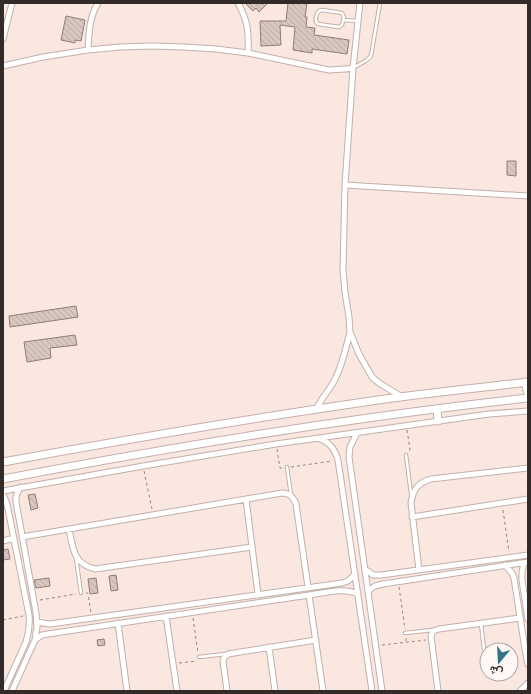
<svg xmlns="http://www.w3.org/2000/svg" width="531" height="694" viewBox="0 0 531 694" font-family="'Public Sans',Vazirmatn,sans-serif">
<defs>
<pattern id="building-back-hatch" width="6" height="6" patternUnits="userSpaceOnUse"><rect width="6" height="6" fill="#d8c6c0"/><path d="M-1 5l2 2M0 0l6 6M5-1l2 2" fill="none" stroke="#baaaa5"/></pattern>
</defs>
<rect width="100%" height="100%" fill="#fae7e0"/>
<path fill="url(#building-back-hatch)" stroke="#8e7d77" d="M 245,3 L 268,3 L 259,12 L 256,8 L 253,11 Z
M 288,3 L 307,3 L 305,17 L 307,17 L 306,27 L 315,28 L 314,35 L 349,40 L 347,54 L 312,49 L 312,53 L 293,50 L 295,27 L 280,25 L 281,45 L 261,46 L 260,21 L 286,21 Z
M 66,16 L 85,20 L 81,41 L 75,40 L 75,43 L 61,40 Z
M 507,161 L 516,161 L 516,176 L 507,175 Z
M 76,306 L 78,317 L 10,327 L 9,316 Z
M 75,335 L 77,345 L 50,348 L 51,358 L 27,362 L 24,342 Z
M 35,494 L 38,508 L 31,510 L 28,495 Z
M 8,549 L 10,559 L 3,560 L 3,550 Z
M 116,575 L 118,590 L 111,591 L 109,576 Z
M 49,578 L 50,586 L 36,588 L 34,580 Z
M 96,578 L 98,593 L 90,594 L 88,579 Z
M 104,639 L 105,645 L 98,646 L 97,640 Z"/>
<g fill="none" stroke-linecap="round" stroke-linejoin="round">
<defs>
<path id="lane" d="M 322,10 L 342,13 L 344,17 L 342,25 L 339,27 L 318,24 C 314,21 316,14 319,11 Z
M 344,20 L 358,21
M 353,68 L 367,60 L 371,56 L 380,3
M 406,455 L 411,494
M 287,467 L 291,495
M 76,558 L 81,593
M 481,624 L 484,649
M 405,633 L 433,630
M 199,657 L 226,654"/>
<path id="street" d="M 238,3 C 248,21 249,33 248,53
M 3,39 L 12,3
M 88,50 C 89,33 89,18 98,3
M 3,66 L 43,57 L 88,50 L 120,47 L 152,46 L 184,47 L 216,49 L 248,53 L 329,70 L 345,69 L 353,68 L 360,3
M 353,68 L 345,185 L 343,270 L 345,292 L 349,317 L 350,332 L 359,354 L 372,377 L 379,383 L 402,397
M 345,185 L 528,196
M 316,410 C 321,398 331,389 336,377 C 343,363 346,347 350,332
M 357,433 L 350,447 L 349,457 L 382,691
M 320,439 C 331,443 335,450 338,460 L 372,691
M 3,491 L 143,466 L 276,444 L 489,414 L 528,411
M 3,495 L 6,501 L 8,509 L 29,615 C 30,625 29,633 26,642 L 4,691
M 246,499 L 258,594
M 412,517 L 528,499
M 69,529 C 73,548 73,564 95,569 L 252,547
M 22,537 L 282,493 C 289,493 293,496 296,504 L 308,587
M 3,541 L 14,538
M 524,563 L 522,572 L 522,580 L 528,619
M 505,565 L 512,573 L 514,578 L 525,649 L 528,664
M 365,569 L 373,575 L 381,575 L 528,555
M 419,570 L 411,503 C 413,489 418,483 431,479 L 528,468
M 368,591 L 375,586 L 383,584 L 528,562
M 309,595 L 323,691
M 166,616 L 177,691
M 37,621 L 42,623 L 50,624 L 342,583 L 348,581 L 355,574
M 118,623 L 127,691
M 35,640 L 42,635 L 48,634 L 309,595 C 325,593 343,587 358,594
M 269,647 L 275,691
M 12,691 L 35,640 L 37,627 L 36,613 L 16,502 L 16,496 L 20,487
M 227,691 L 223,661 L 224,658 L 228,654 L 316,640
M 438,691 L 431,636 L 433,631 L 439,629 L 520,618
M 520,691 L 528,683"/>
<path id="secondary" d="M 525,382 L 528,394
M 437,409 L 438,421
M 3,462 C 128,439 253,418 378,400 C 428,393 478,388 528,382
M 3,479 C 177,446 352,417 528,398"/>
</defs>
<use href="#lane" stroke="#c2b0aa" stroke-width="4.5"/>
<use href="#street" stroke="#c2b0aa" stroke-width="7"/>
<use href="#secondary" stroke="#c2b0aa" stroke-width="9"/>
<path stroke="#938682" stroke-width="1" stroke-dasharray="3 3" stroke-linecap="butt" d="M 407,430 L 410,449 L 409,451
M 277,449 L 280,468 L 282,468
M 291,467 L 332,461
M 144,471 L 152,509
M 503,510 L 509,552
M 399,587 L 405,629
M 86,592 L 88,594 L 91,613
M 40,600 L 76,594
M 193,618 L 198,653
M 3,620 L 23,616
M 406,638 L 406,642
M 382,645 L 426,640
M 179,663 L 197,661"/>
<use href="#lane" stroke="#fff" stroke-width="2.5"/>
<use href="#street" stroke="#fff" stroke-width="5"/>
<use href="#secondary" stroke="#fff" stroke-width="7"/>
</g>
<rect width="531" height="694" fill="none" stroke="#322b29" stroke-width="8"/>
<g transform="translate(499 662) rotate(198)"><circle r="19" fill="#fef7f4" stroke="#aca5a3"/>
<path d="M0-3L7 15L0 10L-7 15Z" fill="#317386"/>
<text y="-6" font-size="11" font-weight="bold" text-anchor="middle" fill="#322b29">ش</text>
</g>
</svg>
